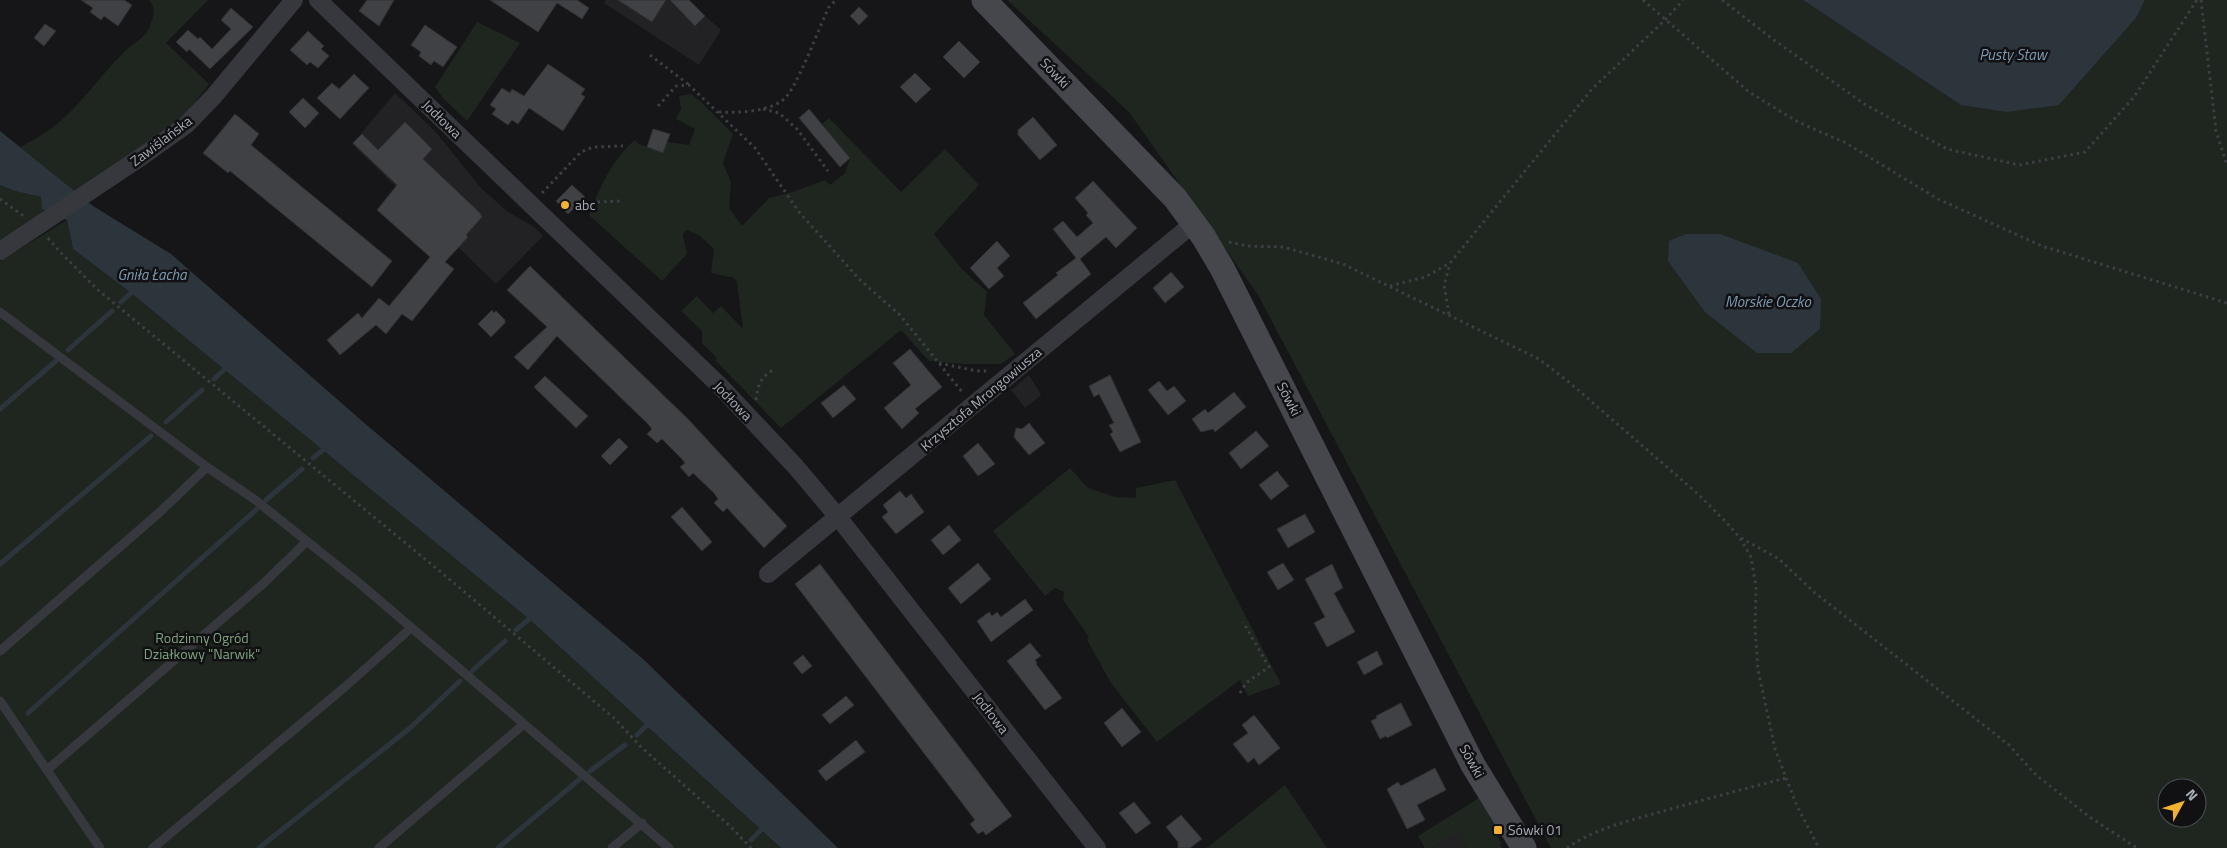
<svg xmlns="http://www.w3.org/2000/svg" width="2227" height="848" viewBox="0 0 2227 848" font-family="'Titillium Web',sans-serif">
<rect width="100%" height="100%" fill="#161618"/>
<path fill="#222225" d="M 605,0 L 687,0 L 721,30 L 699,65 L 604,3 Z
M 395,93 L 435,131 L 480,187 L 508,212 L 534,227 L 543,236 L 496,284 L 352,144 Z
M 1029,375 L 1041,395 L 1025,408 L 1011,390 Z
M 1457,832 L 1466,848 L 1432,848 Z"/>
<path fill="#1e261f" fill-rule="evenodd" d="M 149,0 L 208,0 L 166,43 L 209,84 L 187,113 L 122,161 L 75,192 L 20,147 C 31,141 43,135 53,127 C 81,106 99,76 124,52 C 133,43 143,40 149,28 C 153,19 157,8 149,0 Z
M 1007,0 L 1803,0 L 1961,105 L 2059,105 L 2136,18 L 2145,0 L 2227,0 L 2227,848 L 1551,848 L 1258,295 L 1129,112 ZM 2167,788 L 2197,788 L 2197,818 L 2167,818 Z
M 477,22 L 520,43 L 467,121 L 443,98 L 435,87 Z
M 691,94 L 700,101 L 733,134 L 723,163 L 731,182 L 729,208 L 742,226 L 769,198 L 793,192 L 825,180 L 830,185 L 845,173 L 850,158 L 822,124 L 829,118 L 901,192 L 945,149 L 979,185 L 934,234 L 961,268 L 987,292 L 984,315 L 1015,354 L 1001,364 L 963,364 L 929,361 L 901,330 L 781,428 L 715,360 L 717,358 L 702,343 L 702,331 L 681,311 L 697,296 L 713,313 L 721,306 L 743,329 L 737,282 L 734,278 L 711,273 L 714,249 L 699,235 L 686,230 L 683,235 L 687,254 L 662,281 L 589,215 C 599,189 613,158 635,140 L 639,144 L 663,153 L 667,142 L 689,145 L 695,129 L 676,119 L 681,109 L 679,96 Z
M 0,185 L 15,191 L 41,197 L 44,213 L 0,243 Z
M 67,220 L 73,249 L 131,293 L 529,619 L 781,848 L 0,848 L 0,261 Z
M 1070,468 L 1088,488 L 1115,497 L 1136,498 L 1136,488 L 1175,480 L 1281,684 L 1248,696 L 1240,680 L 1157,742 L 1111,683 L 1087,640 L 1089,637 L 1063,600 L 1064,592 L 1055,588 L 1045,596 L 993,531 Z
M 1285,785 L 1327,848 L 1207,848 Z
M 1479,798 L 1498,828 L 1494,831 L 1502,844 L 1500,845 L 1502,848 L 1466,848 L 1457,833 L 1432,848 L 1425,848 L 1418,836 Z"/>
<path fill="#2c353c" d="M 1803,0 L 2145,0 L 2136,18 L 2059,105 L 2007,112 L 1961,105 Z
M 0,131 L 93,206 L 171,254 L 362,421 L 643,659 L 838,848 L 781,848 L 529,619 L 131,293 L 73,249 L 67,220 L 42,209 L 41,197 L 15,191 L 0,185 Z
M 1686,234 L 1720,234 L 1798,263 L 1821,299 L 1820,329 L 1791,353 L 1757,353 L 1705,312 L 1668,261 L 1669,241 Z"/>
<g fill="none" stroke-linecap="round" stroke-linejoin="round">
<path stroke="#2c353c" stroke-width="5" d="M 121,302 L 131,293
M 68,350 L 112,311
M 214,379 L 225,369
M 0,409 L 56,361
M 166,422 L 202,390
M 313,458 L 323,450
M 266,500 L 302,469
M 0,564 L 151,436
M 516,630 L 529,619
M 472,671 L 505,641
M 28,713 L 257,509
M 637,735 L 647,725
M 590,771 L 625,745
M 751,840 L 761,830
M 259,848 L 410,728 L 460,681
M 498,848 L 581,778"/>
</g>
<path fill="#404145" stroke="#303034" d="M 81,0 L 124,0 L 132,5 L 118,26 L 104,16 L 101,20 L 90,12 L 93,8 Z
M 367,0 L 394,0 L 379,26 L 359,11 Z
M 490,0 L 577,0 L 589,8 L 582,19 L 557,3 L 538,32 Z
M 618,0 L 666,0 L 652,22 Z
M 670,0 L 689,0 L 705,16 L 695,26 Z
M 859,7 L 868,16 L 859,25 L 850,16 Z
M 231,8 L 253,27 L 210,69 L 189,49 L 187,52 L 176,42 L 188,30 L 198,39 L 200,37 L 212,49 L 231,29 L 221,20 Z
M 45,24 L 56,31 L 44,46 L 34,38 Z
M 425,25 L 457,47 L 443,67 L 434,61 L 431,65 L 419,56 L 421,52 L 411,45 Z
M 308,31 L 324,46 L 321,49 L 329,56 L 318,68 L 310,62 L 307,65 L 290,50 Z
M 959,41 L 980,62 L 964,78 L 943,57 Z
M 548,64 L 585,89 L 581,94 L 585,97 L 563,131 L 529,108 L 518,124 L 512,120 L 508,125 L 492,114 L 496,109 L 490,105 L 502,88 L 510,93 L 512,89 L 524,96 Z
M 915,73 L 931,89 L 916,103 L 900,87 Z
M 354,74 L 369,88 L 340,119 L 317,98 L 332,83 L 339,89 Z
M 303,98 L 319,113 L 305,128 L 289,112 Z
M 809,109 L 850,158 L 840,167 L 799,118 Z
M 235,114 L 259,134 L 251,145 L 392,261 L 372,287 L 230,171 L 228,173 L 203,153 Z
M 1033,117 L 1057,145 L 1040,160 L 1018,135 L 1018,130 Z
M 405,122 L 432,149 L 423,159 L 480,213 L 482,217 L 466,235 L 468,237 L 445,262 L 454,269 L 412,321 L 402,314 L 386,334 L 376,325 L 340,355 L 327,340 L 358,313 L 362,318 L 379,298 L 389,306 L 430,257 L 377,210 L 397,185 L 353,143 L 362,134 L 378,150 Z
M 653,129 L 670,134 L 663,153 L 647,147 Z
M 1093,181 L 1137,228 L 1116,248 L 1106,237 L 1080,259 L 1091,274 L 1036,319 L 1023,303 L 1058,275 L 1056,273 L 1076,258 L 1053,229 L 1063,221 L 1077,237 L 1093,223 L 1086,215 L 1088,213 L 1075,198 Z
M 572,185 L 585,197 L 568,214 L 556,201 Z
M 997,241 L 1010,256 L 997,268 L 1004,276 L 989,289 L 970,268 Z
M 530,266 L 688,419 L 787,526 L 764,548 L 727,508 L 723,512 L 714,503 L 718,499 L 714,493 L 693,473 L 689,477 L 680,467 L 685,463 L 681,458 L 662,439 L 657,443 L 647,434 L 652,429 L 648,424 L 557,336 L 528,370 L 514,357 L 547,327 L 507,290 Z
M 1171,272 L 1184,287 L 1165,303 L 1153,288 Z
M 492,310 L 494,313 L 496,311 L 505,320 L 505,323 L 491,337 L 478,324 Z
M 910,349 L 942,387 L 915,409 L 919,413 L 902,429 L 884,408 L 911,385 L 893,363 Z
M 1110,375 L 1141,442 L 1120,452 L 1110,434 L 1113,432 L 1109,425 L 1114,423 L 1099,394 L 1094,397 L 1089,386 Z
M 545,376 L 588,416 L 576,428 L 534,387 Z
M 1159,381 L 1167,391 L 1174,386 L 1186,401 L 1168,415 L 1148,390 Z
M 844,385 L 856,399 L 833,418 L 821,403 Z
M 1234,392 L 1246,407 L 1215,432 L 1213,429 L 1201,432 L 1192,419 L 1205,409 L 1208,413 Z
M 1029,423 L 1045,443 L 1029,455 L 1014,437 L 1016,428 L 1022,429 Z
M 1256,431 L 1269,446 L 1241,469 L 1229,453 Z
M 619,438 L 628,447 L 610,465 L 601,456 Z
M 978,443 L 995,464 L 978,476 L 963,456 Z
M 1277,471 L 1289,486 L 1271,500 L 1259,485 Z
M 900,491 L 906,498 L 911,494 L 924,512 L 896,534 L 882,517 L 888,512 L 883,505 Z
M 682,507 L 712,542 L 702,551 L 671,517 Z
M 1305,514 L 1315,532 L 1288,548 L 1277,529 Z
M 949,525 L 961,540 L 943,555 L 931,540 Z
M 978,563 L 991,579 L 961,604 L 948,588 Z
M 1283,563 L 1294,580 L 1278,590 L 1267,572 Z
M 820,564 L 1012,816 L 986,835 L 983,831 L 978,834 L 970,824 L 975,820 L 795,584 Z
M 1332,564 L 1343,588 L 1334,593 L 1355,632 L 1327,647 L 1314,623 L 1325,617 L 1305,579 Z
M 1025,599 L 1033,610 L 991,642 L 977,621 L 989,612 L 992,616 L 997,612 L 1001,617 Z
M 1030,643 L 1041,656 L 1035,660 L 1037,663 L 1036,664 L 1062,698 L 1045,710 L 1007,661 Z
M 1377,651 L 1383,664 L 1364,675 L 1357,662 Z
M 803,655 L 812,666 L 802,674 L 793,663 Z
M 846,696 L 854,705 L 830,724 L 822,715 Z
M 1401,703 L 1412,725 L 1387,738 L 1386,736 L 1380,739 L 1371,721 L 1377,718 L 1376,716 Z
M 1122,708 L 1141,732 L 1122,747 L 1104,723 Z
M 1254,715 L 1280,748 L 1259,765 L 1254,758 L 1248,763 L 1233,744 L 1248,733 L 1242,725 Z
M 856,740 L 865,752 L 826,781 L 818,771 Z
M 1435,768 L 1446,790 L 1417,805 L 1425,820 L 1407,829 L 1387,789 L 1398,782 L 1401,786 Z
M 1134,802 L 1151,823 L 1136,834 L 1119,813 Z
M 1181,815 L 1202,839 L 1190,848 L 1178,848 L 1178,842 L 1166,827 Z"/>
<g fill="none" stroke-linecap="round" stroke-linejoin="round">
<path stroke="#3d3f44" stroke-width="3" stroke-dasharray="2.5 4" stroke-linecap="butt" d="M 1643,0 L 1749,92 L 1798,122 L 1846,143 L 1938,199 L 2042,246 L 2227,303
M 1722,0 L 1774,40 L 1866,105 L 1947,149 L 2019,165 L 2085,152 L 2134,97 L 2197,0
M 2201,0 L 2216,131 L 2227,165
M 650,55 L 688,84
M 658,106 L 676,86 L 689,85 L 755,148 L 799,212 L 860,280 L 900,315 L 963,393
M 763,109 L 779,113 L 797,129 L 828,171
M 719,112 C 738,113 767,112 783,100 C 797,89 819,27 829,7 L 836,0
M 542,193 L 581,152 L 593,147 L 623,146
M 0,199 L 25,217
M 586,208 L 598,202 L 621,201
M 48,238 L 59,251 L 98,290 L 448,578 L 615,719 L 641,747 L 730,826 L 751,848
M 1229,242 L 1247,246 L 1283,247 L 1343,264 L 1539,359 L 1570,383 L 1698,494 L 1727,523 L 1740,538 L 1751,557 L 1756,586 L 1755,628 L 1758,670 L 1775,749 L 1797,806 L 1819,848
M 1390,286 L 1425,277 L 1450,263 L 1592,89 L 1666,19 L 1683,0
M 1449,314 L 1444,285 L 1450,264
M 939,363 L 977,371 L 989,371
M 756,400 C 758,385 760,378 773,370
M 1741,538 L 1779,559 L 1814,592 L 2009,745 L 2036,775 L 2091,818 L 2137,848
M 1240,693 L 1246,683 L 1269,667 L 1243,622
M 1567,848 C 1594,829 1628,821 1660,812 C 1702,800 1744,789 1786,778"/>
<path stroke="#37383d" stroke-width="9" d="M 0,312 L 207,467 L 254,499 L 358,582 L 669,848
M 0,651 L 160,512 L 207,467
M 0,701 L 100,848
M 47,770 L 264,583 L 306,542
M 153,848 L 346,686 L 411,628
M 379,848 L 524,724
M 612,848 L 642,823"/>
<path stroke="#37383d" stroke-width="18" d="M 318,0 L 720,386 L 796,467 L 838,517 L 1097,848
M 0,251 L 141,157 L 186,125 L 214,96 L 294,0
M 768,574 L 1194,223"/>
<path stroke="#45474d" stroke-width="25" d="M 984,0 L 1175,198 L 1203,236 L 1222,268 L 1473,765 L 1524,848"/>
</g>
<g fill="#f2b134" stroke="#111113" stroke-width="2">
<circle cx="565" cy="205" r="5"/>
<rect x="1493" y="825" width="10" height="10" rx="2.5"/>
</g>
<g text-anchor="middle" stroke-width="5" stroke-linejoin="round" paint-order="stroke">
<g font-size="14" fill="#a8adb8" stroke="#111113">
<text transform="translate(1055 73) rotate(46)" y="5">Sówki</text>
<text transform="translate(442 119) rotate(44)" y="5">Jodłowa</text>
<text transform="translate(161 141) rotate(-37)" y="5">Zawiślańska</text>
<text transform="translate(981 399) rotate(-40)" y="5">Krzysztofa Mrongowiusza</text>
<text transform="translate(1289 399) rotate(63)" y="5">Sówki</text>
<text transform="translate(733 401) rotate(46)" y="5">Jodłowa</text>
<text transform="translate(991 713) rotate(52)" y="5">Jodłowa</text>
<text transform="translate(1472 761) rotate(61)" y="5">Sówki</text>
</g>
<g font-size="14" fill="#a8adb8" stroke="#111113" text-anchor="start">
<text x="575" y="210">abc</text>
<text x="1508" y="835">Sówki 01</text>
</g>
<g font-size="14" fill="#7fa381" stroke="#111113">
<text x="202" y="643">Rodzinny Ogród<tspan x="202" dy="16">Działkowy "Narwik"</tspan></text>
</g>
<g font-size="15" font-style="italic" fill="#7f9bb3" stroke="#111113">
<text x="2013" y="60">Pusty Staw</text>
<text x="152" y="280">Gniła Łacha</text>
<text x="1768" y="307">Morskie Oczko</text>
</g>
</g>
<g transform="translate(2182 803) rotate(50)"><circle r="24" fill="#111113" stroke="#4d4f55"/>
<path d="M0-4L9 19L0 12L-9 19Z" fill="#f2b134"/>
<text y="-8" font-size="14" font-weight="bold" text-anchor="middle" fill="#a8adb8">N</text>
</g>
</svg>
